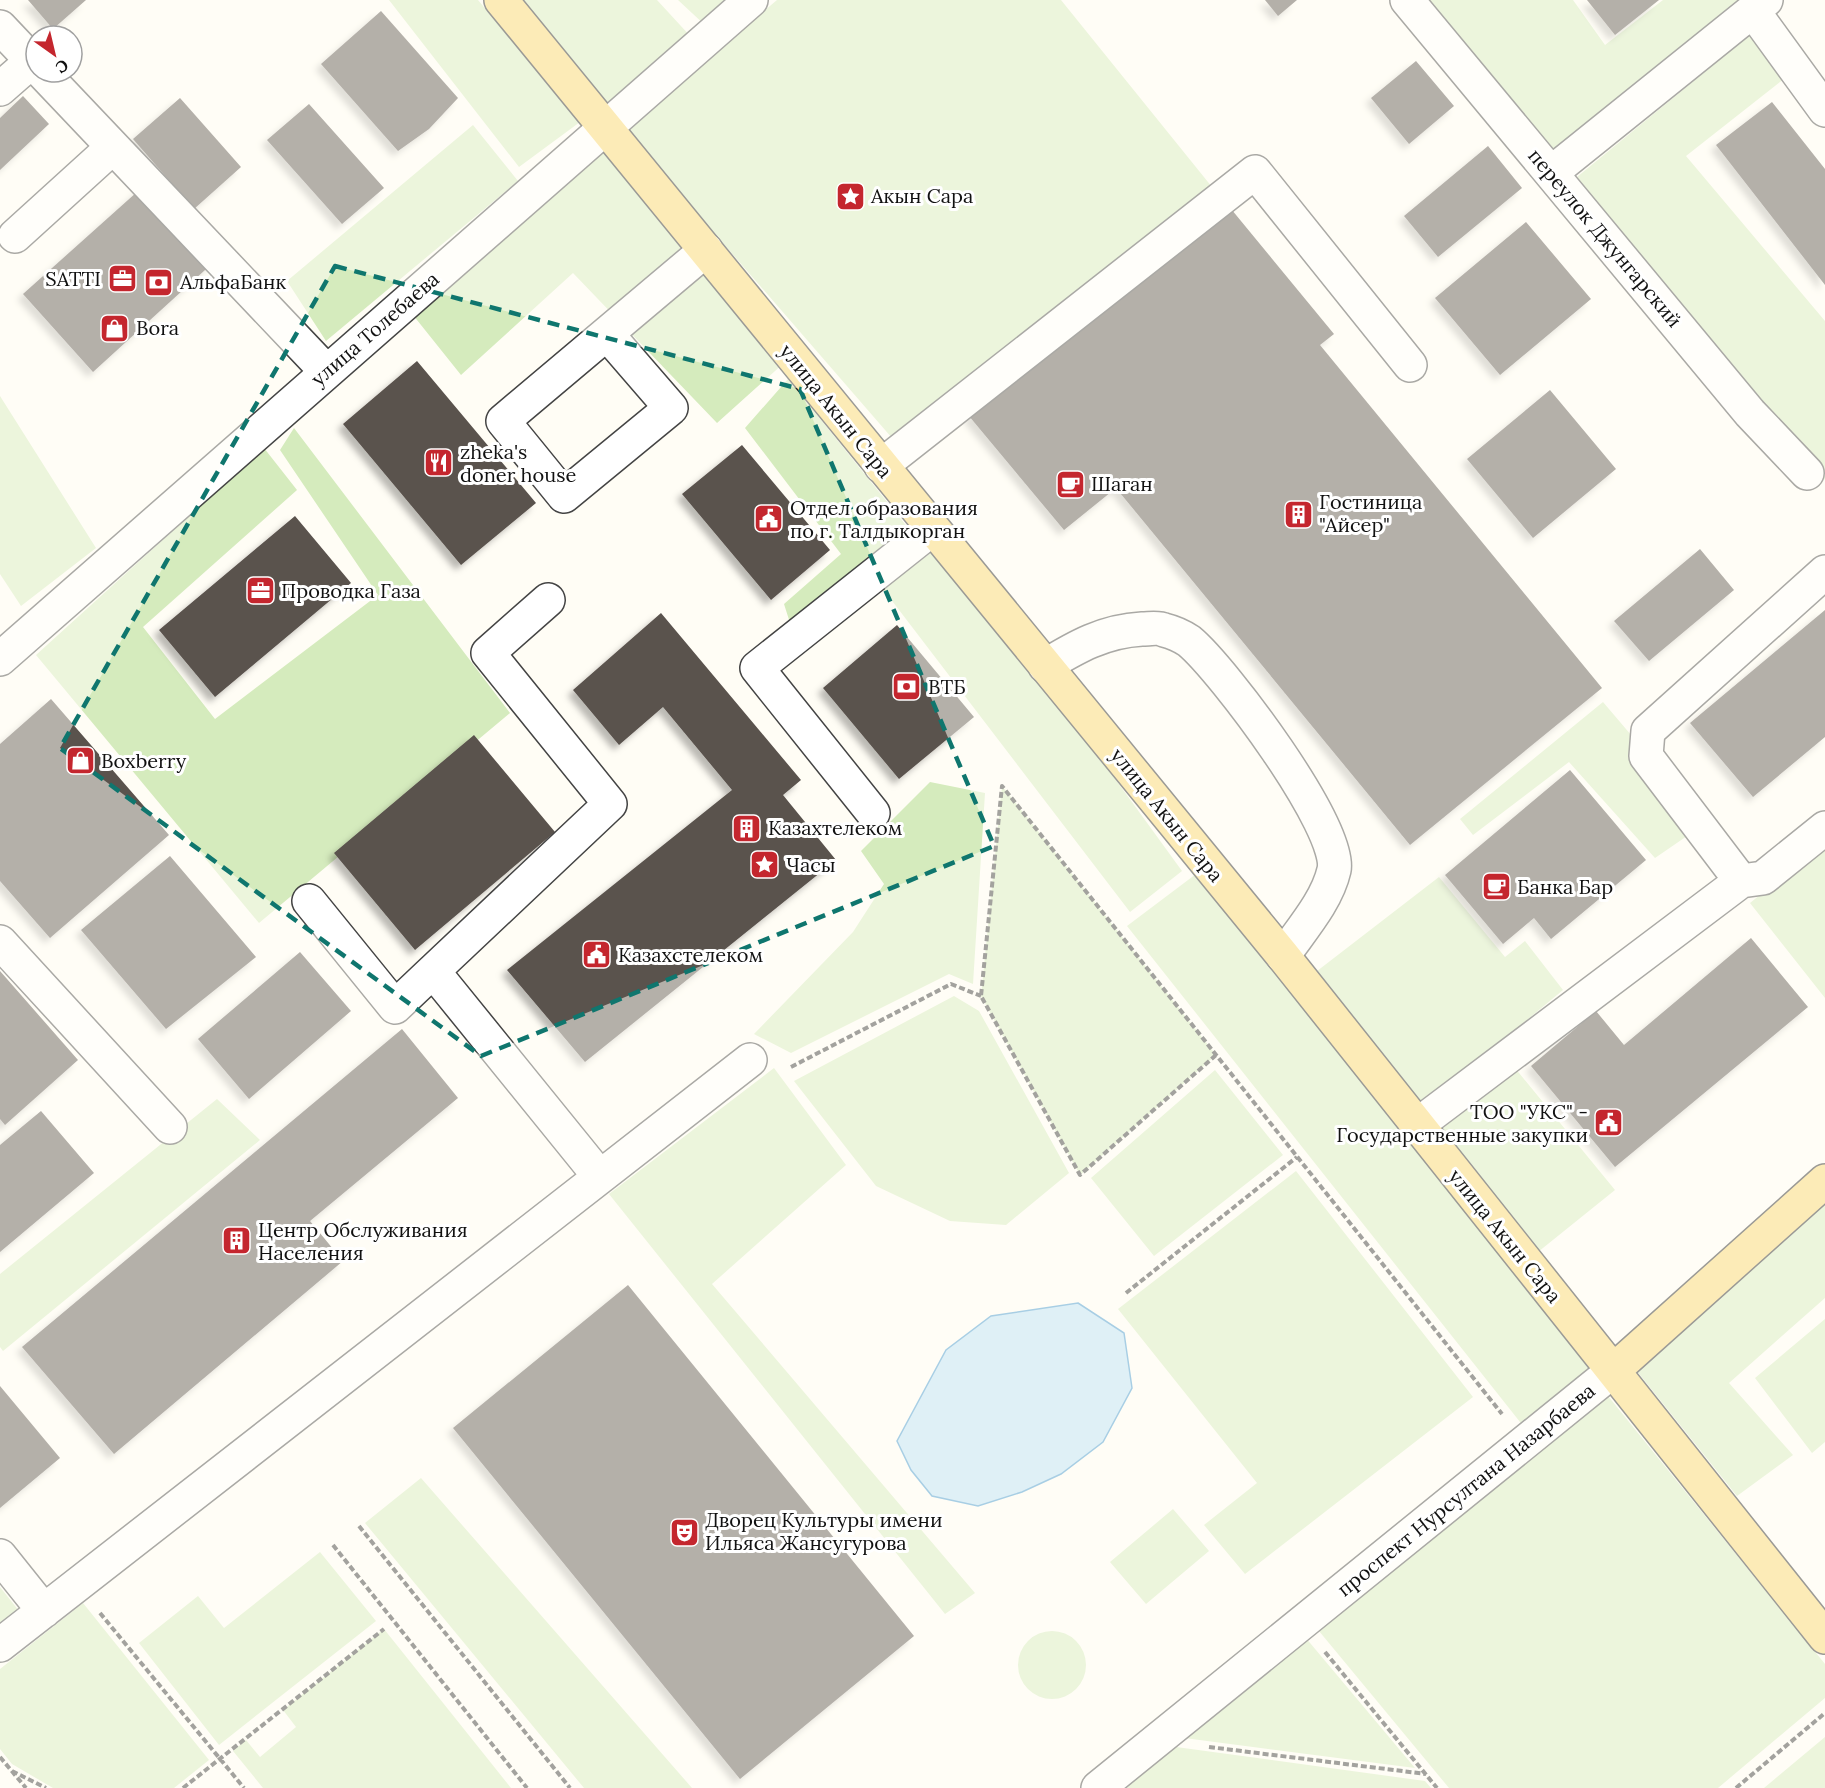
<svg xmlns="http://www.w3.org/2000/svg" width="1825" height="1788" viewBox="0 0 1825 1788" font-family="Lora,serif">
<defs>
<filter id="shadow"><feDropShadow dx="-5.5" dy="5.5" stdDeviation="3" flood-color="#0004"/></filter>
</defs>
<rect width="100%" height="100%" fill="#fffdf5"/>
<path fill="#d5ebbd" d="M 389,0 L 478,0 L 580,122 L 519,167 Z
M 521,0 L 657,0 L 692,38 L 612,109 Z
M 678,0 L 737,0 L 707,27 Z
M 777,0 L 1061,0 L 1212,187 L 892,438 L 624,129 Z
M 1415,0 L 1573,0 L 1605,45 L 1663,0 L 1746,0 L 1548,158 Z
M 1752,33 L 1785,78 L 1686,156 L 1825,321 L 1825,480 L 1577,177 Z
M 473,125 L 518,181 L 326,341 L 287,281 Z
M 601,146 L 785,362 L 717,423 L 573,273 L 461,375 L 413,315 Z
M 788,379 L 913,534 L 791,626 L 784,604 L 841,554 L 745,428 Z
M 0,396 L 96,548 L 21,606 L 0,574 Z
M 294,428 L 510,713 L 259,923 L 36,655 L 264,448 L 297,490 L 143,627 L 215,719 L 378,595 L 280,450 Z
M 944,543 L 1182,871 L 1130,912 L 883,589 Z
M 1603,702 L 1706,823 L 1655,858 L 1569,762 L 1473,835 L 1460,819 Z
M 930,782 L 985,793 L 973,984 L 949,974 L 791,1053 L 754,1034 L 853,932 L 884,884 L 861,851 Z
M 1002,786 L 1216,1055 L 1080,1175 L 981,996 Z
M 1825,842 L 1825,998 L 1750,903 Z
M 1196,874 L 1600,1368 L 1524,1427 L 1127,926 Z
M 1439,877 L 1505,957 L 1525,941 L 1563,990 L 1420,1109 L 1308,978 Z
M 954,996 L 979,1011 L 1069,1173 L 1006,1225 L 950,1221 L 876,1186 L 794,1081 Z
M 1510,1062 L 1615,1190 L 1538,1252 L 1430,1129 Z
M 774,1068 L 846,1165 L 712,1284 L 975,1593 L 945,1614 L 609,1194 Z
M 1215,1070 L 1283,1155 L 1154,1256 L 1091,1178 Z
M 217,1099 L 260,1140 L 3,1351 L 0,1347 L 0,1274 Z
M 1296,1171 L 1473,1397 L 1245,1574 L 1204,1525 L 1257,1483 L 1118,1309 Z
M 1825,1199 L 1825,1298 L 1729,1383 L 1793,1455 L 1737,1496 L 1636,1370 Z
M 1825,1319 L 1825,1442 L 1812,1453 L 1755,1378 Z
M 1608,1396 L 1825,1664 L 1825,1698 L 1718,1788 L 1449,1788 L 1314,1625 Z
M 421,1478 L 692,1788 L 584,1788 L 365,1523 Z
M 1173,1509 L 1209,1551 L 1146,1604 L 1110,1562 Z
M 320,1552 L 376,1621 L 219,1745 L 139,1643 L 198,1596 L 224,1628 Z
M 0,1587 L 23,1616 L 0,1635 Z
M 83,1603 L 209,1760 L 174,1788 L 53,1788 L 12,1764 L 0,1749 L 0,1669 Z
M 384,1629 L 511,1788 L 263,1788 L 233,1751 L 246,1740 L 260,1757 L 296,1727 L 283,1710 Z
M 1300,1631 L 1415,1768 L 1169,1736 Z
M1018 1665a34 34 0 1 1 68 0a34 34 0 1 1-68 0Z
M 1825,1737 L 1825,1788 L 1764,1788 Z
M 1154,1744 L 1425,1781 L 1431,1788 L 1105,1788 Z"/>
<path fill="#b9e0f7" stroke="#3f96cf" stroke-width="1.5" d="M 1078,1303 L 1124,1333 L 1132,1388 L 1103,1442 L 1061,1474 L 1022,1492 L 978,1506 L 932,1496 L 911,1470 L 897,1441 L 946,1350 L 991,1316 Z"/>
<path fill="#5a524d" filter="url(#shadow)" d="M 28,0 L 86,0 L 53,29 Z
M 1265,0 L 1297,0 L 1278,16 Z
M 1587,0 L 1659,0 L 1615,35 Z
M 381,11 L 458,98 L 429,129 L 398,151 L 321,64 Z
M 1416,61 L 1454,106 L 1409,144 L 1371,98 Z
M 23,96 L 49,124 L 0,170 L 0,118 Z
M 180,98 L 241,167 L 194,209 L 133,139 Z
M 1772,102 L 1825,169 L 1825,285 L 1716,145 Z
M 309,104 L 384,188 L 342,224 L 267,140 Z
M 1488,146 L 1522,188 L 1438,257 L 1404,216 Z
M 147,183 L 216,260 L 93,372 L 23,294 Z
M 1227,204 L 1334,334 L 1320,345 L 1602,688 L 1410,845 L 1116,488 L 1064,530 L 969,416 Z
M 1526,222 L 1591,299 L 1500,375 L 1435,298 Z
M 417,361 L 536,503 L 461,565 L 343,424 Z
M 1550,390 L 1616,469 L 1533,538 L 1467,459 Z
M 742,445 L 830,550 L 771,600 L 682,494 Z
M 295,516 L 351,583 L 215,697 L 159,630 Z
M 1700,549 L 1734,590 L 1649,661 L 1614,621 Z
M 1825,610 L 1825,737 L 1753,797 L 1690,723 Z
M 661,613 L 801,780 L 783,795 L 836,860 L 585,1062 L 507,970 L 732,790 L 663,707 L 619,745 L 573,690 Z
M 897,625 L 974,717 L 899,779 L 823,688 Z
M 51,699 L 169,835 L 50,938 L 0,881 L 0,744 Z
M 474,735 L 555,832 L 415,950 L 334,853 Z
M 1570,770 L 1646,860 L 1551,939 L 1534,918 L 1503,944 L 1445,875 Z
M 170,856 L 256,957 L 166,1029 L 81,930 Z
M 1751,938 L 1808,1007 L 1615,1167 L 1531,1066 L 1596,1011 L 1624,1045 Z
M 300,952 L 351,1011 L 249,1099 L 198,1039 Z
M 0,971 L 78,1060 L 5,1125 L 0,1119 Z
M 402,1029 L 458,1098 L 310,1221 L 343,1261 L 114,1454 L 22,1347 Z
M 41,1111 L 94,1173 L 0,1252 L 0,1145 Z
M 628,1285 L 914,1636 L 740,1779 L 453,1428 Z
M 0,1386 L 60,1458 L 0,1508 Z"/>
<g fill="none" stroke-linecap="round" stroke-linejoin="round">
<defs>
<path id="minor" d="M 1407,0 L 1750,413 L 1807,473
M 1753,11 L 1825,110
M 0,27 L 36,65
M 42,72 L 326,371
M 0,89 L 32,61
M 1551,173 L 1766,0
M 15,236 L 113,147
M 607,334 L 671,408 L 564,496 L 503,421 L 706,250
M 881,466 L 1255,172 L 1410,365
M 1825,572 L 1648,731 L 1646,756 L 1741,881 L 1763,878 L 1825,828
M 0,659 L 751,0
M 1045,666 C 1076,647 1104,631 1142,629 C 1149,629 1158,627 1164,630 C 1172,632 1183,637 1189,641 C 1223,669 1343,829 1334,870 C 1327,901 1301,930 1283,956
M 873,813 L 757,668 L 932,529
M 309,901 L 395,1007 L 433,971 L 600,1177
M 0,942 L 170,1127
M 433,971 L 610,804 L 488,653 L 548,600
M 1416,1126 L 1741,881
M 0,1556 L 44,1611
M 0,1645 L 750,1060
M 1098,1788 L 1614,1370"/>
<path id="major" d="M 501,0 L 1283,956 L 1825,1637
M 1614,1370 L 1825,1181"/>
</defs>
<use href="#minor" stroke="#444" stroke-width="36"/>
<use href="#major" stroke="#222" stroke-width="36"/>
<path stroke="#333" stroke-width="4" stroke-dasharray="6 3" stroke-linecap="butt" d="M 1216,1055 L 1080,1175 L 981,996 L 1002,786 L 1502,1414
M 791,1067 L 951,984 L 981,996
M 1126,1293 L 1297,1157
M 359,1526 L 570,1788
M 333,1545 L 527,1788
M 100,1613 L 244,1788
M 1325,1652 L 1437,1788
M 1209,1747 L 1426,1774
M 0,1757 L 26,1788
M 12,1771 L 46,1788
M 183,1788 L 384,1629
M 1736,1788 L 1825,1713"/>
<use href="#minor" stroke="#fff" stroke-width="33"/>
<use href="#major" stroke="#f9d66b" stroke-width="33"/>
</g>
<path d="M0 0H1825V1788H0ZM 335,266 L 800,389 L 994,846 L 481,1056 L 60,748 Z" fill="#fffdf5" fill-opacity=".55" fill-rule="evenodd"/>
<path fill="none" stroke="#0f766e" stroke-width="4.5" stroke-dasharray="12 8" stroke-linejoin="round" d="M 335,266 L 800,389 L 994,846 L 481,1056 L 60,748 Z"/>
<defs>
<symbol id="sight-square" viewBox="-11 -11 22 22"><rect x="-9" y="-9" width="18" height="18" rx="4" fill="#c4262e" stroke="#fff"/><path d="M0-6L1.8-2.2L6-1.7L2.9 1.2L3.7 5.4L0 3.3L-3.7 5.4L-2.9 1.2L-6-1.7L-1.8-2.2Z" fill="#fff"/></symbol>
<symbol id="office-square" viewBox="-11 -11 22 22"><rect x="-9" y="-9" width="18" height="18" rx="4" fill="#c4262e" stroke="#fff"/><path d="M-6-3h4V-5.5h4V-3h4V5H-6ZM-1-4.5V-3h2v-1.5ZM-6 0V1H6V0Z" fill="#fff"/></symbol>
<symbol id="bank-square" viewBox="-11 -11 22 22"><rect x="-9" y="-9" width="18" height="18" rx="4" fill="#c4262e" stroke="#fff"/><path d="M-6-4H6V4H-6ZM0-2.3a2.3 2.3 0 1 0 0 4.6a2.3 2.3 0 1 0 0-4.6Z" fill="#fff"/></symbol>
<symbol id="shop-square" viewBox="-11 -11 22 22"><rect x="-9" y="-9" width="18" height="18" rx="4" fill="#c4262e" stroke="#fff"/><path d="M-5-2.5h2.3a2.7 3.5 0 0 1 5.4 0H5L5.5 6h-11ZM-1.5-2.5h3a1.5 2.3 0 0 0-3 0Z" fill="#fff"/></symbol>
<symbol id="restaurant-square" viewBox="-11 -11 22 22"><rect x="-9" y="-9" width="18" height="18" rx="4" fill="#c4262e" stroke="#fff"/><path d="M-5-6h1v4h1v-4h1v4h1v-4h1v5L-1.5 .5V6h-2V.5L-5-1ZM5-6V6H3V1.5H1.5Q1.5-4 5-6Z" fill="#fff"/></symbol>
<symbol id="cafe-square" viewBox="-11 -11 22 22"><rect x="-9" y="-9" width="18" height="18" rx="4" fill="#c4262e" stroke="#fff"/><path d="M-5.5-4.5H6V0H3Q3 3.5 0 3.5H-2.5Q-5.5 3.5-5.5 0ZM3-3.2v2h1.7v-2ZM-6 4.5H4V6H-6Z" fill="#fff"/></symbol>
<symbol id="building-square" viewBox="-11 -11 22 22"><rect x="-9" y="-9" width="18" height="18" rx="4" fill="#c4262e" stroke="#fff"/><path d="M-4-6H4V6H1V3H-1V6H-4ZM-2.5-4.3h1.7v1.8h-1.7ZM.8-4.3h1.7v1.8H.8ZM-2.5-1h1.7V.8h-1.7ZM.8-1h1.7V.8H.8Z" fill="#fff"/></symbol>
<symbol id="civic-square" viewBox="-11 -11 22 22"><rect x="-9" y="-9" width="18" height="18" rx="4" fill="#c4262e" stroke="#fff"/><path d="M-.6-6.5H3V-4.5H.6V-3L4-1V1h2V6H-6V1h2V-1L-.6-3ZM-1.2 2.5V6h2.4V2.5Z" fill="#fff"/></symbol>
<symbol id="theatre-square" viewBox="-11 -11 22 22"><rect x="-9" y="-9" width="18" height="18" rx="4" fill="#c4262e" stroke="#fff"/><path d="M-5-5.5Q0-4 5-5.5V0Q5 5 0 6Q-5 5-5 0ZM-3.3-2.5H-1v1.5H-3.3ZM1-2.5H3.3v1.5H1ZM-2.8 1Q0 5.5 2.8 1Z" fill="#fff"/></symbol>
</defs>
<g fill-rule="evenodd">
<use href="#sight-square" x="834" y="180" width="33" height="33"/>
<use href="#office-square" x="106" y="262" width="33" height="33"/>
<use href="#bank-square" x="142" y="266" width="33" height="33"/>
<use href="#shop-square" x="98" y="312" width="33" height="33"/>
<use href="#restaurant-square" x="422" y="446" width="33" height="33"/>
<use href="#cafe-square" x="1054" y="468" width="33" height="33"/>
<use href="#building-square" x="1282" y="498" width="33" height="33"/>
<use href="#civic-square" x="752" y="502" width="33" height="33"/>
<use href="#office-square" x="244" y="574" width="33" height="33"/>
<use href="#bank-square" x="890" y="670" width="33" height="33"/>
<use href="#shop-square" x="64" y="744" width="33" height="33"/>
<use href="#building-square" x="730" y="812" width="33" height="33"/>
<use href="#sight-square" x="748" y="848" width="33" height="33"/>
<use href="#cafe-square" x="1480" y="870" width="33" height="33"/>
<use href="#civic-square" x="580" y="938" width="33" height="33"/>
<use href="#civic-square" x="1592" y="1106" width="33" height="33"/>
<use href="#building-square" x="220" y="1224" width="33" height="33"/>
<use href="#theatre-square" x="668" y="1516" width="33" height="33"/>
</g>
<g text-anchor="middle" stroke-width="6" stroke-linejoin="round" paint-order="stroke">
<g font-size="20" fill="#111" stroke="#fff" text-anchor="start">
<text x="871" y="203">Акын Сара</text>
<text x="101" y="286" text-anchor="end">SATTI</text>
<text x="180" y="289">АльфаБанк</text>
<text x="136" y="335">Bora</text>
<text x="460" y="459">zheka's<tspan x="460" dy="23">doner house</tspan></text>
<text x="1091" y="491">Шаган</text>
<text x="1319" y="509">Гостиница<tspan x="1319" dy="23">"Айсер"</tspan></text>
<text x="790" y="515">Отдел образования<tspan x="790" dy="23">по г. Талдыкорган</tspan></text>
<text x="281" y="598">Проводка Газа</text>
<text x="928" y="694">ВТБ</text>
<text x="101" y="768">Boxberry</text>
<text x="768" y="835">Казахтелеком</text>
<text x="786" y="872">Часы</text>
<text x="1517" y="894">Банка Бар</text>
<text x="618" y="962">Казахстелеком</text>
<text x="1588" y="1119" text-anchor="end">ТОО "УКС" -<tspan x="1588" dy="23">Государственные закупки</tspan></text>
<text x="258" y="1237">Центр Обслуживания<tspan x="258" dy="23">Населения</tspan></text>
<text x="705" y="1527">Дворец Культуры имени<tspan x="705" dy="23">Ильяса Жансугурова</tspan></text>
</g>
<g font-size="20" fill="#111" stroke="#fff">
<text transform="translate(1605 238) rotate(50)" y="7">переулок Джунгарский</text>
<text transform="translate(375 329) rotate(-41)" y="7">улица Толебаева</text>
<text transform="translate(836 411) rotate(51)" y="7">улица Акын Сара</text>
<text transform="translate(1167 815) rotate(51)" y="7">улица Акын Сара</text>
<text transform="translate(1505 1236) rotate(51)" y="7">улица Акын Сара</text>
<text transform="translate(1466 1490) rotate(-39)" y="7">проспект Нурсултана Назарбаева</text>
</g>
</g>
<g transform="translate(54 54) rotate(146)"><circle r="28" fill="#ffffff" stroke="#a0a0a0" stroke-width="1.5"/>
<path d="M0-4.5L10 22L0 15L-10 22Z" fill="#c4262e"/>
<text y="-9" font-size="16" font-weight="bold" text-anchor="middle" fill="#111111">С</text>
</g>
</svg>
